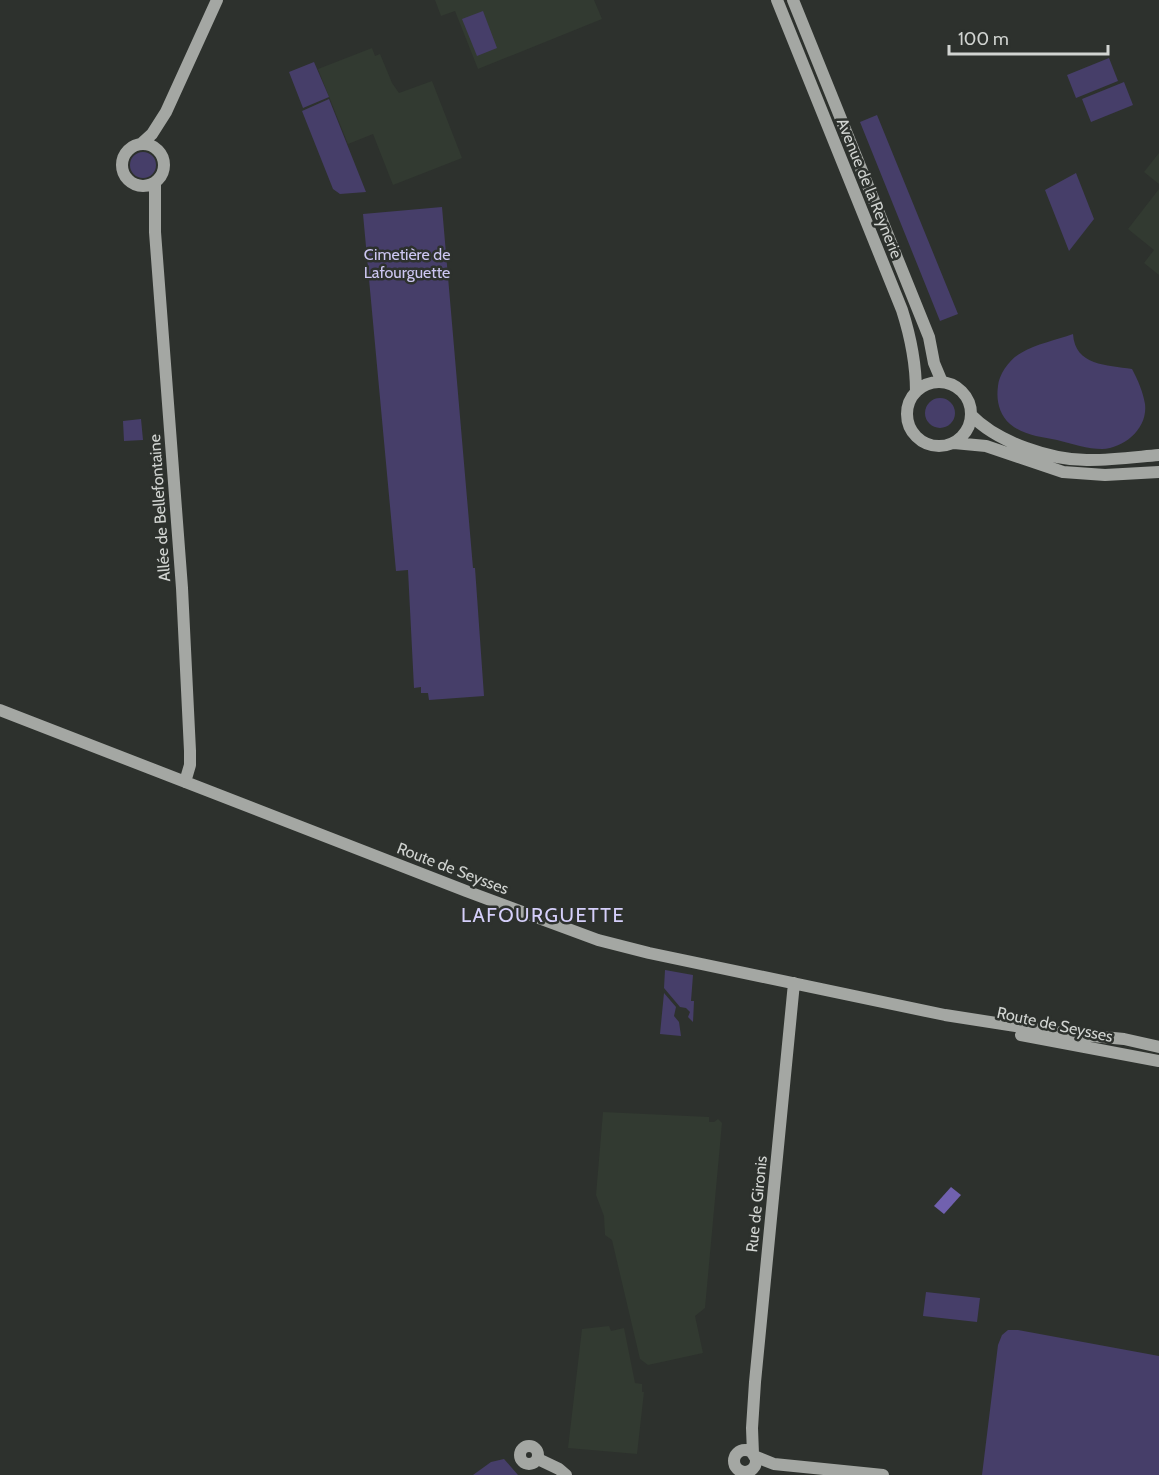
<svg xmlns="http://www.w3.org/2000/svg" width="1159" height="1475" viewBox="0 0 1159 1475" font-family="Cabin,sans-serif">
<rect width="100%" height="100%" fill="#2d312d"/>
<path fill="#323a31" d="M 435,0 L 594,0 L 602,19 L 478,69 L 455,11 L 441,16 Z
M 372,48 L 375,56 L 380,54 L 392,83 L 399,93 L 432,81 L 462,158 L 393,185 L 373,134 L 348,144 L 318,69 Z
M 1159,153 L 1159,184 L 1144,172 Z
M 1159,189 L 1159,275 L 1144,263 L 1154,250 L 1128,229 Z
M 603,1112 L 709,1117 L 709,1122 L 714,1122 L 718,1119 L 722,1123 L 705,1308 L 695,1316 L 703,1353 L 648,1365 L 640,1359 L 612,1240 L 605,1235 L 604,1216 L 596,1195 Z
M 609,1326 L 611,1331 L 624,1328 L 635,1383 L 642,1384 L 642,1392 L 644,1392 L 637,1454 L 568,1448 L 582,1329 Z"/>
<path fill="#463e69" d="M 483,11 L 497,48 L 477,56 L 462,19 Z
M 1109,58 L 1118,81 L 1076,98 L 1067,75 Z
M 314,62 L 329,97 L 303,108 L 289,72 Z
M 1124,82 L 1133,105 L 1091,122 L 1082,99 Z
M 329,99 L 366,192 L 340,194 L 333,189 L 302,111 Z
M 877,115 L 958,314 L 940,321 L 860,122 Z
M130 165a13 13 0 1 1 26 0a13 13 0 1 1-26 0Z
M 1076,173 L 1094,219 L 1069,251 L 1045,190 Z
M 442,207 L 473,568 L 475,568 L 484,696 L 429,700 L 428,693 L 421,693 L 421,687 L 414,688 L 408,570 L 396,571 L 363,214 Z
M 1073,334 C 1075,366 1107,365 1132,369 C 1138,380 1143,392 1145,404 C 1148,428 1125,448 1102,449 C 1088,449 1072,444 1057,440 C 1041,437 1023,435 1010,424 C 999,414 996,400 998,386 C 999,374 1010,359 1021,353 C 1036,344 1056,340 1073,334 Z
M925 413a15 15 0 1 1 30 0a15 15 0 1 1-30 0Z
M 141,419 L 143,440 L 124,441 L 123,421 Z
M 665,970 L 693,975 L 691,1001 L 694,1001 L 693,1022 L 688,1017 L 690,1012 L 686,1008 L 680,1007 L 664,988 Z
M 664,993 L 676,1007 L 674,1016 L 679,1022 L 681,1036 L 660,1034 Z
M 926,1292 L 980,1298 L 977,1322 L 923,1316 Z
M 1008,1330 L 1018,1330 L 1159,1356 L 1159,1475 L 982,1475 L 998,1345 L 1002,1335 Z
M 504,1459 L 518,1475 L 473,1475 L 491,1462 Z"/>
<path fill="#7161af" d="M 951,1187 L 961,1195 L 944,1214 L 934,1206 Z"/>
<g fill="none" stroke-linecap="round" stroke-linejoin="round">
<path stroke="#a4a7a3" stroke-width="12" d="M 777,0 L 902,310 C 911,338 916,364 916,392
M 793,0 L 929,337 L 934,363 L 942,382
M 141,144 L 152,134 L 166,112 L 217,0
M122 165a21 21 0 1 1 42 0a21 21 0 1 1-42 0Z
M 155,183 L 155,232 L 182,588 L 190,751 L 190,765 L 185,782
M907 414a32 32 0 1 1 64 0a32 32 0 1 1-64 0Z
M 971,415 C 997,442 1052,461 1090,460 C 1113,460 1136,457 1159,455
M 954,443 L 986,446 L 1063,472 L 1105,475 L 1159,472
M 0,710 L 466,891 L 598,940 L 649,953 L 945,1015 L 1061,1033 L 1124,1039 L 1159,1047
M 1021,1035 L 1159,1061
M520 1455a9 9 0 1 1 18 0a9 9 0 1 1-18 0Z
M734 1461a11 11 0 1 1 22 0a11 11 0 1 1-22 0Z
M 753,1454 L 752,1428 L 755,1382 L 794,983
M 754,1456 L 774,1464 L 883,1475
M 538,1459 L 559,1469 L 566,1475"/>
</g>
<g text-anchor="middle" stroke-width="5" stroke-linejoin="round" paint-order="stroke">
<g font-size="16" fill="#d1d4d1" stroke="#2d312d">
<text transform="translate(870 188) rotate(68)" y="6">Avenue de la Reynerie</text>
<text transform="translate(159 508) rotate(-94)" y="6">Allée de Bellefontaine</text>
<text transform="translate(453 868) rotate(21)" y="6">Route de Seysses</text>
<text transform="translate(1055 1024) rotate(12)" y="6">Route de Seysses</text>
<text transform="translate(756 1204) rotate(-84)" y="6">Rue de Gironis</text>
</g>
<g font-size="16" fill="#cdc7f2" stroke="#2d312d">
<text x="407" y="260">Cimetière de<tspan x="407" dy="18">Lafourguette</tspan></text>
</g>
<g font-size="20" letter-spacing="1.5" fill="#d5cffa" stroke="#2d312d">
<text x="543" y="922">LAFOURGUETTE</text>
</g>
</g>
<path d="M949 45v9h159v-9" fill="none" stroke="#d1d4d1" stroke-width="3"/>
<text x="958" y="45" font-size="18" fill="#d1d4d1" stroke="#2d312d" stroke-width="4.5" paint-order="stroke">100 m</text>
</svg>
